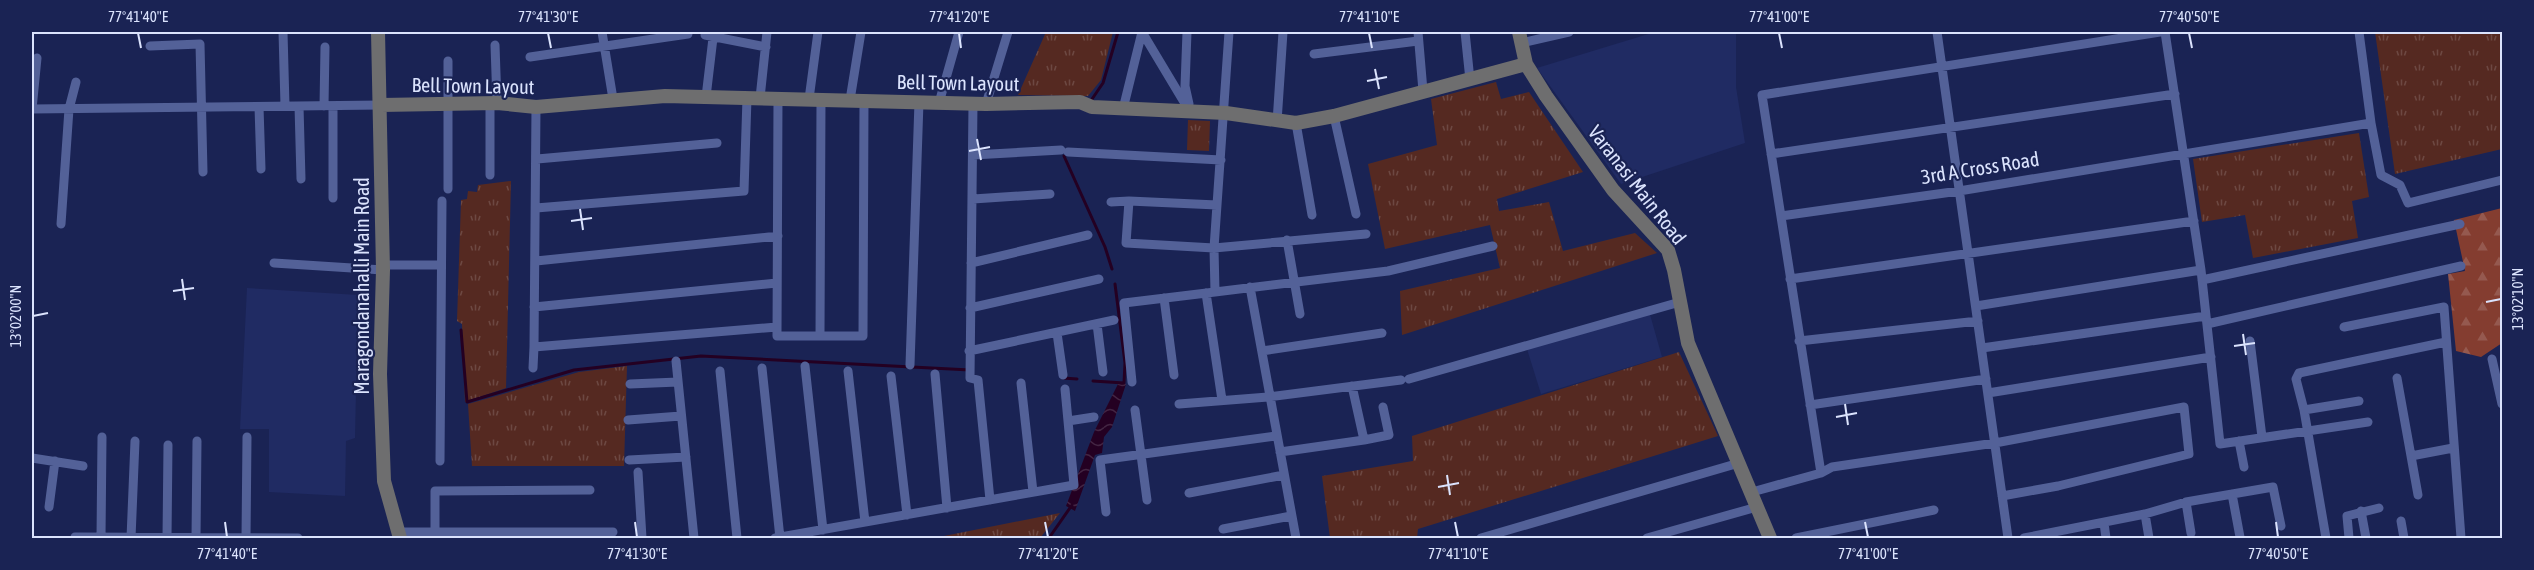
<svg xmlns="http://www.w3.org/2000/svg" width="2534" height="570" viewBox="0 0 2534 570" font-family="'Asap Condensed',sans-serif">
<defs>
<pattern id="grass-tufts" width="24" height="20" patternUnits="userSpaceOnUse" patternTransform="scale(1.5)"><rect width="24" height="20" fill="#552921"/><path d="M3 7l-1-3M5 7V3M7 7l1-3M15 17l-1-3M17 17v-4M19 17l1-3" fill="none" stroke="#6d4842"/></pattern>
<pattern id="forest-firs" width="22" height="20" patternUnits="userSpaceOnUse" patternTransform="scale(1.5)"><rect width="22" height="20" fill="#843d30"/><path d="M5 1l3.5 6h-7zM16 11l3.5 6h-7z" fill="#95594f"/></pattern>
<pattern id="water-waves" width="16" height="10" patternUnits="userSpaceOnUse" patternTransform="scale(1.5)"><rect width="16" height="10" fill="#240022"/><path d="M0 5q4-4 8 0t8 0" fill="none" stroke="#432543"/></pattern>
</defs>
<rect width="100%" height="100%" fill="#1a2354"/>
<path fill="#202b63" d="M 1655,32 L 1736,32 L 1736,87 L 1745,143 L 1621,184 L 1537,68 Z
M 247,288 L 358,295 L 355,438 L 346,441 L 345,496 L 269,492 L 269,429 L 240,429 Z
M 1649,311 L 1662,357 L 1541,394 L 1527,349 Z"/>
<path fill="url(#grass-tufts)" d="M 1046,32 L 1113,32 L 1101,80 L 1088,96 L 1018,95 Z
M 2375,32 L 2502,32 L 2502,149 L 2395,174 Z
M 1496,82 L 1501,99 L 1529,92 L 1583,172 L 1497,199 L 1499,211 L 1549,202 L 1563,251 L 1635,233 L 1657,253 L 1402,335 L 1400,291 L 1500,268 L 1490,225 L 1385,249 L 1368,164 L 1437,145 L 1431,99 Z
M 1188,120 L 1210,121 L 1209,151 L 1187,150 Z
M 2359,133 L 2369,197 L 2352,201 L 2358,238 L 2253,258 L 2245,215 L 2202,222 L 2193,159 Z
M 511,181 L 506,388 L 465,402 L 462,324 L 457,321 L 461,200 L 467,199 L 468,191 L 477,192 L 478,185 Z
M 1679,352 L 1718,436 L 1418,529 L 1417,538 L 1330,538 L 1322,476 L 1413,461 L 1412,436 Z
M 627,366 L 624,466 L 472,466 L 468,404 L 579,372 Z
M 1060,513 L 1040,538 L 934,538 Z"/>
<path fill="url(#forest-firs)" d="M 2502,208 L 2502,343 L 2481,357 L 2456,351 L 2448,274 L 2465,271 L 2454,220 Z"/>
<path fill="url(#water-waves)" d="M 1118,384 L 1126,384 L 1112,427 L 1104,437 L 1102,453 L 1095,455 L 1075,511 L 1066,506 L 1094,432 Z"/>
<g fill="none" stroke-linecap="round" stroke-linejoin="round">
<path stroke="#240022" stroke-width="3" d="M 1090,102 L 1103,83 L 1118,32
M 1064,156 L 1105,247 L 1112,269
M 1115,284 L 1125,363 L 1124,383
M 461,330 L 467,402 L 574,370 L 701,356 L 970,370
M 1063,378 L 1077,379
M 1093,381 L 1124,383
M 1049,538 L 1072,505"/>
<path stroke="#536198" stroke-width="9" d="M 283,32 L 285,106
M 602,32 L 613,99
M 1142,32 L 1190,112
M 1187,32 L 1185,86 L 1189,104
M 1229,32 L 1214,248 L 1215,292 L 1388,271 L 1493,246
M 1418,32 L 1423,91
M 1465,32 L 1470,80
M 1937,32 L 2008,538
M 2165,32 L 2201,270 L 2220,444 L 2368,422
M 2359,32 L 2371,123 L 2381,175 L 2400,185 L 2408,203 L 2502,180
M 705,35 L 766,47
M 1521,43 L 1569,32
M 495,45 L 497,103
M 150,46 L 200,44 L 203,172
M 1314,54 L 1418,41
M 530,57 L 688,34
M 706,97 L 713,38
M 760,98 L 767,32
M 778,98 L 777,336 L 863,336 L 864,101
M 809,99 L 818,32
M 850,100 L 861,32
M 490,103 L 490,175
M 939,103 L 959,32
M 973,104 L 970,378 L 978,380 L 990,500
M 986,104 L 1008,32
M 299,106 L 301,179
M 324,106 L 325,47
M 333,106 L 333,198
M 259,107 L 261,169
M 536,107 L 534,347 L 777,327
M 32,109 L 381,105
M 32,109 L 37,58
M 1123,109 L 1142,32
M 1334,116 L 1356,214
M 1277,122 L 1283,32
M 1296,123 L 1312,215
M 1068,152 L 1221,160
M 1771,154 L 2175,94
M 973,155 L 1061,150
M 537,159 L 717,143
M 448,189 L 448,61
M 973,199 L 1050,194
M 1111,202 L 1129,201
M 1217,205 L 1129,201 L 1126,243 L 1214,248 L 1366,234
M 536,208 L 744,191 L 747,98
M 1781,216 L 1959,191 L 2371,123
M 61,224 L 69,109 L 76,82
M 1287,240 L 1300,314
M 536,261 L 778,236
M 274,263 L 383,270
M 971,263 L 1088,235
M 383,265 L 441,265
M 1790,279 L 2194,221
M 2202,280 L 2460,224
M 1250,287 L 1296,538
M 1206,293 L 1222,400
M 1164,298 L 1174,375
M 1976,306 L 2201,270
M 534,307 L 777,283
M 970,308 L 1099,279
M 1097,324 L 1103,372
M 2207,324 L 2461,266
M 2344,327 L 2444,307 L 2461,538
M 1057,333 L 1063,375
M 820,336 L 821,100
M 1799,341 L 1978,321
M 2250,341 L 2262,437
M 1982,348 L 2206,316
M 969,351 L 1114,320
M 1262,351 L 1382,333
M 2492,359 L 2502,404
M 676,361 L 694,538
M 910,365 L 919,102
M 805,366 L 823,530
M 533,368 L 534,347
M 762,368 L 780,538
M 720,371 L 737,538
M 848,371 L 865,522
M 935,374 L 947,508
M 891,376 L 907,515
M 2397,378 L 2418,495
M 1409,379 L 1680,302
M 1132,382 L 1124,303 L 1215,292
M 1021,383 L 1033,492
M 630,384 L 678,382
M 1352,386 L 1364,440 L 1389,435 L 1383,407
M 1988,393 L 2211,357
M 1179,404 L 1268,397 L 1401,380
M 1810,405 L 1986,379
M 1135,410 L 1147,500
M 2304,410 L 2296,379 L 2299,373 L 2446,342
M 628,420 L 681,416
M 1068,421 L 1094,417
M 2239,441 L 2244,467
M 1280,452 L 1364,440
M 2411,456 L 2453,448
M 32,458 L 83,466
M 629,460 L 686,457
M 440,461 L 442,201
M 638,472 L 642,538
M 1821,473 L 1762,95 L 2160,32
M 1752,492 L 1821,473 L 1832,467 L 1995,443 L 2184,407 L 2189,454 L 2058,486 L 2002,496
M 1189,493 L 1284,475
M 2232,494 L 2240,537
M 2186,502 L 2273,487 L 2281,526
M 49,507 L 55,461
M 2361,511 L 2366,538
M 1106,512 L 1100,460 L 1276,436
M 2145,514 L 2149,538
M 2401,521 L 2404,538
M 2104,523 L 2106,538
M 1223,529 L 1291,516
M 397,532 L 613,532
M 435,533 L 435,491 L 590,490
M 75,537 L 298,538
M 101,538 L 102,437
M 131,538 L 135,441
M 167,538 L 168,445
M 196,538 L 197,441
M 246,538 L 247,437
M 775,538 L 1074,485 L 1065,389
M 1481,538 L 1739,463
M 1647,538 L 1757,507
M 1796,538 L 1934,510
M 2024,538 L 2145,514 L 2186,502 L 2191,533
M 2326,538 L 2304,410 L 2359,401
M 2349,538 L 2347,516 L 2379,508"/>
<path stroke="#6e6e6f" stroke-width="14" d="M 378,32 L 383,270 L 380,374 L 384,481 L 400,538
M 1519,32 L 1526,64 L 1546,96 L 1613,190 L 1668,250 L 1674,270 L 1688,343 L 1770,538
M 381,105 L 497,103 L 536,107 L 665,96 L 986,104 L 1080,102 L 1092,107 L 1226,113 L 1296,123 L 1334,116 L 1526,64"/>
</g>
<path fill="none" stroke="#dbe3fd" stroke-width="2" d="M 138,33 L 141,48M 548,33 L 551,48M 959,33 L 961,48M 1369,33 L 1372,48M 1779,33 L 1782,48M 2189,33 L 2192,48M 1375,69 L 1379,89M 1367,81 L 1387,77M 977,139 L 981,160M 969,151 L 990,147M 580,209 L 583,230M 571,221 L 592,218M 182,279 L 185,300M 173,291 L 194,288M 2486,302 L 2501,299M 33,316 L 48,313M 2243,334 L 2246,355M 2234,346 L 2255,343M 1845,404 L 1848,425M 1836,417 L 1857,413M 1447,475 L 1450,495M 1438,487 L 1459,483M 225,522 L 227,537M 635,522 L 637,537M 1045,522 L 1048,537M 1455,522 L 1458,537M 1865,522 L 1868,537M 2276,522 L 2278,537"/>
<g text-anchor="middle" stroke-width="4.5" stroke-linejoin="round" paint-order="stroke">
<g font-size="20" fill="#dbe3fd" stroke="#1a2354">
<text transform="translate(958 83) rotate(1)" y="7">Bell Town Layout</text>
<text transform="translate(473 86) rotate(1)" y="7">Bell Town Layout</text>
<text transform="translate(1980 168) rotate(-9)" y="7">3rd A Cross Road</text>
<text transform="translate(1637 185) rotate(52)" y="7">Varanasi Main Road</text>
<text transform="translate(362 286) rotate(-90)" y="7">Maragondanahalli Main Road</text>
</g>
</g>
<rect width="2534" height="570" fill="none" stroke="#1a2354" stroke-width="66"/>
<rect x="33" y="33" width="2468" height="504" fill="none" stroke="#dbe3fd" stroke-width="2"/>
<g font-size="15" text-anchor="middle" fill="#dbe3fd">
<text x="138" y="22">77°41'40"E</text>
<text x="548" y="22">77°41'30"E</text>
<text x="959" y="22">77°41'20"E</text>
<text x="1369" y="22">77°41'10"E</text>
<text x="1779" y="22">77°41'00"E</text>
<text x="2189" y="22">77°40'50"E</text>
<text transform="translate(2518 299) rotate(-90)" y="5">13°02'10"N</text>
<text transform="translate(16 316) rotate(-90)" y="5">13°02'00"N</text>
<text x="227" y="559">77°41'40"E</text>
<text x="637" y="559">77°41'30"E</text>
<text x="1048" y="559">77°41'20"E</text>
<text x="1458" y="559">77°41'10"E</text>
<text x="1868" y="559">77°41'00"E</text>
<text x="2278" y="559">77°40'50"E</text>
</g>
</svg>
